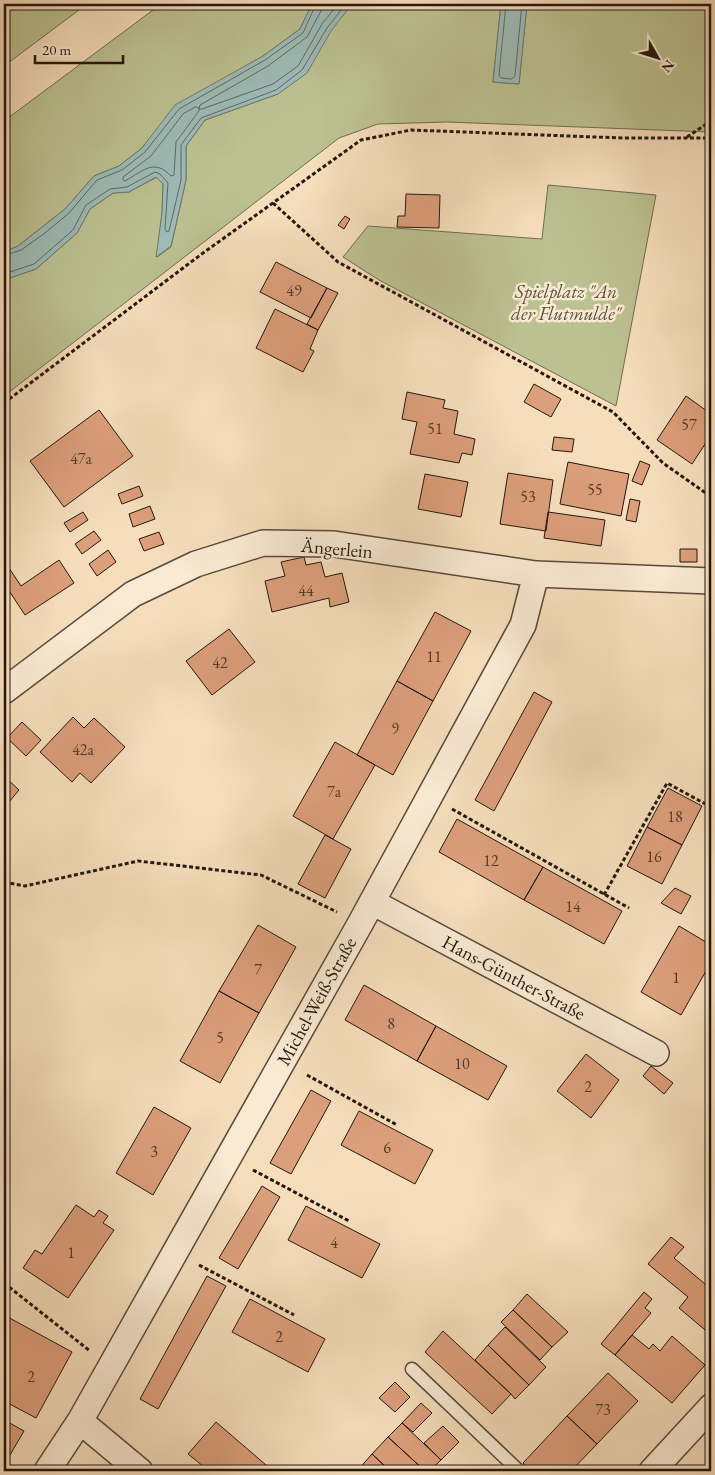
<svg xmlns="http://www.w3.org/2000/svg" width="715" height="1475" viewBox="0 0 715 1475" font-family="'EB Garamond',serif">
<rect width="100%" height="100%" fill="#f6debc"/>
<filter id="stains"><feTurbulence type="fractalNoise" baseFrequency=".004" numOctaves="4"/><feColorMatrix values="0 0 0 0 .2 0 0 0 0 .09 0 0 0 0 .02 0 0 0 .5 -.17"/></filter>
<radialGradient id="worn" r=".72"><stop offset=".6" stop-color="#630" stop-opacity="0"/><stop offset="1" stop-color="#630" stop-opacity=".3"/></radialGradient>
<path fill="#bcc191" stroke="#706c50" d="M 4,4 L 87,4 L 4,66 Z
M 161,4 L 312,4 L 300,29 L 263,56 L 224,79 L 156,131 L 142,148 L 119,166 L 94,176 L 65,209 L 18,246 L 4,252 L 4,121 Z
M 352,4 L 501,4 L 493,82 L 519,84 L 527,4 L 711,4 L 711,132 L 447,122 L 378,124 L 339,138 L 4,396 L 4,280 L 36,269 L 77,233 L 90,209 L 113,193 L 129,192 L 157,177 L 163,184 L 162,213 L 157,257 L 171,247 L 186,180 L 186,146 L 205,120 L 278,94 Z
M 548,185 L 656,195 L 616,406 L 379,280 L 343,257 L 368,226 L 542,239 Z"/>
<path fill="#9dbbb6" stroke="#6d7973" d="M 312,4 L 352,4 L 331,31 L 307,73 L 278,94 L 205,120 L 186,146 L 186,180 L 171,246 L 156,257 L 162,213 L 163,184 L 156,177 L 129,192 L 113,193 L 90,209 L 77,233 L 36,269 L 4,280 L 4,252 L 18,246 L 65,209 L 94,176 L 119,166 L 142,148 L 175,105 L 263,56 L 300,29 Z
M 501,4 L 527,4 L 519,84 L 493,82 Z"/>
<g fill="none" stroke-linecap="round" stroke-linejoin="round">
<path stroke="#606962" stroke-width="1" d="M 323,4 L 321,11 L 307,37 L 268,66 L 200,105 L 199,109 L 202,109 L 273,84 L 298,66 L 322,24 L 338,4
M 506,4 L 499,75 L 501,78 L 512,79 L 515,76 L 522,4
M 196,107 L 199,108 L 199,111 L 176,142 L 174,175 L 171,176 C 154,158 143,171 125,181 L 123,180 L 123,177 L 151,156 L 183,114 Z
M 4,256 L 21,250 L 45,233 L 69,213 L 97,180 L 122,170 L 145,152 L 179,109 L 265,60 L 303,33 L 316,4
M 4,274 L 34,264 L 73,230 L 86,205 L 110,189 L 127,187 L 155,172 L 160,174 L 168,183 L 165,229 L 167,232 L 169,231 L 181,180 L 181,145 L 201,118 L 276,90 L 302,70 L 327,28 L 346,4"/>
</g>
<path fill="#dc9f7b" stroke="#24170e" d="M 406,194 L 440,195 L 439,228 L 397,227 L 398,216 L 405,216 Z
M 345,216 L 350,219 L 344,229 L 338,225 Z
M 276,262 L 327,288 L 311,318 L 260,292 Z
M 327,288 L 338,293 L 318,330 L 307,324 Z
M 275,309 L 318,330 L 310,349 L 314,351 L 303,372 L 256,348 Z
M 534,384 L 561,399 L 551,417 L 524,402 Z
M 407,392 L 445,400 L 443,408 L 458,411 L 454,434 L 475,439 L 472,455 L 462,453 L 459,463 L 410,454 L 417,422 L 402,419 Z
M 686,396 L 711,414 L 711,435 L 692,464 L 657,440 Z
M 99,410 L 133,456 L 64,507 L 30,461 Z
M 554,437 L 574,439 L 572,452 L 552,450 Z
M 640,461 L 650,465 L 642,485 L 632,481 Z
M 568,462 L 629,474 L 621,516 L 560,504 Z
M 508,473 L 553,480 L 546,531 L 500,524 Z
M 425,474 L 468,482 L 461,517 L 418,509 Z
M 139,486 L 143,496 L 122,504 L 118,494 Z
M 630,499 L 640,501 L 636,522 L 626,520 Z
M 150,506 L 155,519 L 133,527 L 129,514 Z
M 83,512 L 88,520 L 70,532 L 64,523 Z
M 548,512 L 605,520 L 601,546 L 544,538 Z
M 94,531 L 101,540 L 82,554 L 75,544 Z
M 159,532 L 164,544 L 144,551 L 139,539 Z
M 680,549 L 697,549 L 697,562 L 680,562 Z
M 108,550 L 116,562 L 97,576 L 89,564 Z
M 304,557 L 306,565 L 321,562 L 325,577 L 342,573 L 349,602 L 330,607 L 329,598 L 272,612 L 265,581 L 285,576 L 281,562 Z
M 59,560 L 74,583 L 25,615 L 4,583 L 4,572 L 9,568 L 21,586 Z
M 435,612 L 471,631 L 433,701 L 397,681 Z
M 229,629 L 255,662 L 212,695 L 186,661 Z
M 397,681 L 433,701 L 393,775 L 357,755 Z
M 534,692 L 552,702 L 494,811 L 475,800 Z
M 73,717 L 84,728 L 94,718 L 125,747 L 91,783 L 80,773 L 72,782 L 40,752 Z
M 22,722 L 41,740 L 26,756 L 7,738 Z
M 335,742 L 375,765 L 333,839 L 293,816 Z
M 4,776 L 19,790 L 4,808 Z
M 668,788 L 702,806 L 682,845 L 647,827 Z
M 457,819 L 543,867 L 524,900 L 439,852 Z
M 647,827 L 682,845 L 662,884 L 627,866 Z
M 325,835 L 351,849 L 325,898 L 298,884 Z
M 543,867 L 622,911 L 604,944 L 524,900 Z
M 675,888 L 691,896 L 681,914 L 661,903 Z
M 258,925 L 296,947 L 259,1013 L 219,991 Z
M 679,926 L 711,945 L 711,962 L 681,1015 L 641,992 Z
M 364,985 L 436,1026 L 417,1061 L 345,1020 Z
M 219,991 L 259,1013 L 220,1083 L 180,1061 Z
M 436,1026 L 507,1066 L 488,1100 L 417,1061 Z
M 586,1054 L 619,1080 L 591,1118 L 557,1091 Z
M 651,1066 L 673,1083 L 664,1094 L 643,1076 Z
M 311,1090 L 331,1101 L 291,1174 L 270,1163 Z
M 154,1107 L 191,1128 L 153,1195 L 116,1173 Z
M 359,1111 L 433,1150 L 415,1184 L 341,1145 Z
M 262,1186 L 280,1197 L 238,1269 L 219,1258 Z
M 76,1205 L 94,1217 L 99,1210 L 108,1216 L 103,1223 L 114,1230 L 68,1298 L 23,1268 L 35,1250 L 42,1254 Z
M 306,1206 L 380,1244 L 362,1278 L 288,1240 Z
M 671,1237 L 684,1247 L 674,1258 L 711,1289 L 711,1335 L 679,1308 L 688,1297 L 648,1264 Z
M 207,1276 L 226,1286 L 158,1409 L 140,1399 Z
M 644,1292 L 652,1299 L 645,1308 L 651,1313 L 615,1355 L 601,1344 Z
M 527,1294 L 568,1332 L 552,1347 L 513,1310 Z
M 250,1299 L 325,1339 L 308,1372 L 232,1332 Z
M 513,1310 L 552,1347 L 540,1360 L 501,1322 Z
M 4,1315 L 72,1352 L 36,1418 L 4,1401 Z
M 505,1327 L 546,1367 L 529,1385 L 488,1345 Z
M 443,1331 L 511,1394 L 492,1414 L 425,1352 Z
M 632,1335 L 649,1349 L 653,1344 L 660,1351 L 672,1336 L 705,1365 L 672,1403 L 615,1355 Z
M 488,1345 L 529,1385 L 515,1399 L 511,1394 L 475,1360 Z
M 608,1373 L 638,1401 L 597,1444 L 567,1416 Z
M 395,1382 L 410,1397 L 395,1412 L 379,1398 Z
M 421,1403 L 432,1413 L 413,1432 L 402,1423 Z
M 567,1416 L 597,1444 L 571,1471 L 532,1471 L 523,1463 Z
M 6,1421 L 24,1431 L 10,1455 L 4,1450 L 4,1425 Z
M 216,1422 L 273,1471 L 209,1471 L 188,1454 Z
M 402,1423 L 441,1460 L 429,1471 L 425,1471 L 388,1437 Z
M 443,1426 L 459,1442 L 441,1460 L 424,1443 Z
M 388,1437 L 425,1471 L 390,1471 L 372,1454 Z
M 372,1454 L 390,1471 L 357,1471 Z"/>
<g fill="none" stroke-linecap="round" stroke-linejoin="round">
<defs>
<path id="service" d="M 412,1369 L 519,1471"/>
<path id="minor" d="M 4,691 L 133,594 L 196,564 L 263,543 L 334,544 L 536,574 L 711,581
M 372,902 L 656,1053
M 80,1421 L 140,1471
M 47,1471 L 80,1421 L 360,924 L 523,625 L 536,574
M 652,1471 L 711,1407"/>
</defs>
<use href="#service" stroke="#58493a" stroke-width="15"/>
<use href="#minor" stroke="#58493a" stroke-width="28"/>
<path stroke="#24170e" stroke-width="3" stroke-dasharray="4 2.5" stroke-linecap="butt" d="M 687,137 L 711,121
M 273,203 L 338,262 L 613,412 L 663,463 L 710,496 L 711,499
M 4,403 L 203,253 L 361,140 L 411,130 L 622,138 L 711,138
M 452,809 L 629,908
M 4,882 L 25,886 L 138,861 L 261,875 L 337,912
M 604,895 L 667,783 L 711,807
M 307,1075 L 397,1125
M 253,1170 L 349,1221
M 199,1265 L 294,1315
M 4,1283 L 90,1351"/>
<use href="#service" stroke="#f9ead3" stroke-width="12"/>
<use href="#minor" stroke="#f9ead3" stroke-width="25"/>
</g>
<g text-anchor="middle" stroke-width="5" stroke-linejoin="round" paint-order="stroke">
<g font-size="16" fill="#523929">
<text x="294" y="296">49</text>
<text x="689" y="430">57</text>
<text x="435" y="434">51</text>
<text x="81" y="464">47a</text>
<text x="595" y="495">55</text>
<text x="528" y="502">53</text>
<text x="306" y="596">44</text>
<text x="434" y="662">11</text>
<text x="220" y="668">42</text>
<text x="395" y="734">9</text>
<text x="83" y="755">42a</text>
<text x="334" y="797">7a</text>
<text x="675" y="822">18</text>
<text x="654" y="862">16</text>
<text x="491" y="866">12</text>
<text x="573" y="912">14</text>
<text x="258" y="975">7</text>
<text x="676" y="983">1</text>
<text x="391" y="1029">8</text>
<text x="220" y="1043">5</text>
<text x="462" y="1069">10</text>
<text x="588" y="1092">2</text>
<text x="387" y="1153">6</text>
<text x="154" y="1157">3</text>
<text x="334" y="1248">4</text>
<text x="71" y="1258">1</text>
<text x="279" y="1342">2</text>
<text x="31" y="1382">2</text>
<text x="603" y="1415">73</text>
</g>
<g font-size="19" font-style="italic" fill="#59523c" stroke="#f9ead3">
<text x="566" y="298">Spielplatz "An<tspan x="566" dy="22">der Flutmulde"</tspan></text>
</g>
<g font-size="19" fill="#24170e" stroke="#f9ead3">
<text transform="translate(337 548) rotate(5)" y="7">Ängerlein</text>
<text transform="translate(514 977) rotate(28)" y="7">Hans-Günther-Straße</text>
<text transform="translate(316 1001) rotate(-61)" y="7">Michel-Weiß-Straße</text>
</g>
</g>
<rect width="715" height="1475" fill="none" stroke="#f6debc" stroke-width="20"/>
<rect x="5" y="5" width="705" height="1465" fill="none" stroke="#24170e" stroke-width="2.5"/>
<rect x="10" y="10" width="695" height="1455" fill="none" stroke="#24170e"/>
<g transform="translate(658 58) rotate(129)" stroke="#f9ead3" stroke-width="4" paint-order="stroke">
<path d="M0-4L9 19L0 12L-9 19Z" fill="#24170e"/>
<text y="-8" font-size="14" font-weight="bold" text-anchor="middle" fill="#24170e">N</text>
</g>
<path d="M35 55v8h88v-8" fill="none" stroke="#24170e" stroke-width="2.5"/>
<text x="42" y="55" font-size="15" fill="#24170e" stroke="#f9ead3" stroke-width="4" paint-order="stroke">20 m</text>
<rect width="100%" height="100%" filter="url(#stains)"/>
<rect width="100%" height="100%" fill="url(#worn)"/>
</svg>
